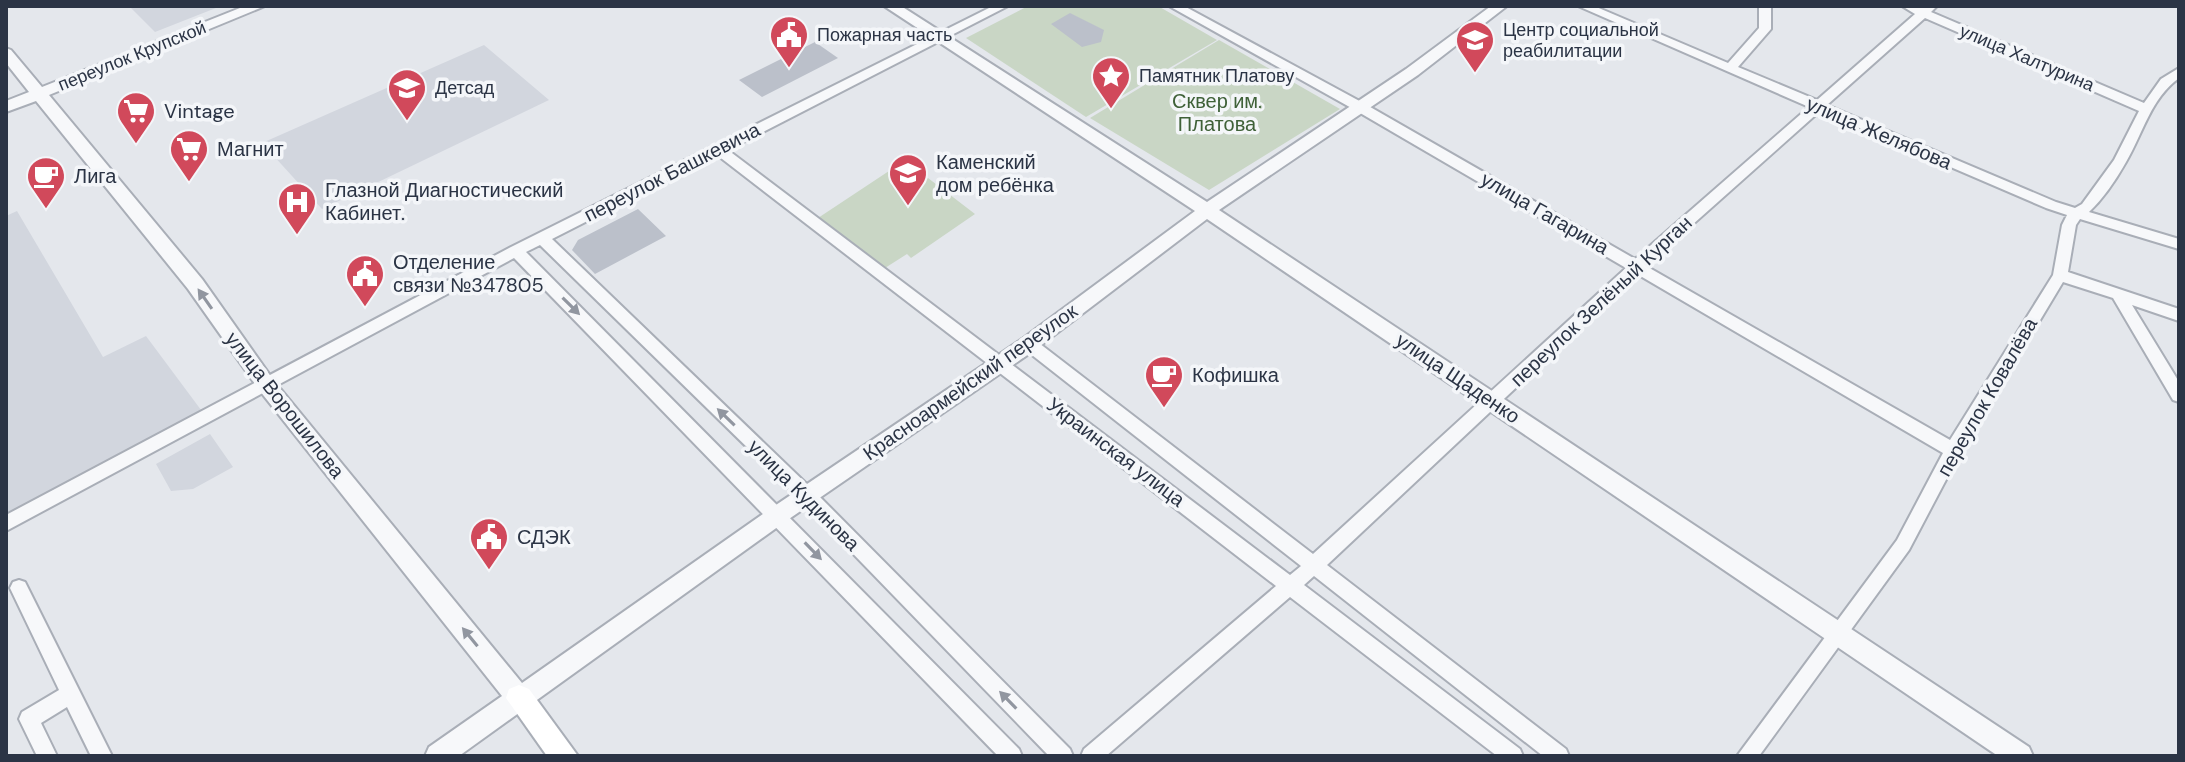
<svg xmlns="http://www.w3.org/2000/svg" width="2185" height="762" viewBox="0 0 2185 762" font-family="'DM Sans',sans-serif">
<rect width="100%" height="100%" fill="#e4e7ec"/>
<path fill="#d2d6de" d="M 129,6 L 221,6 L 155,32 Z
M 484,45 L 549,100 L 322,209 L 262,143 Z
M 17,211 L 103,357 L 146,336 L 207,418 L 6,524 L 6,216 Z
M 210,434 L 233,467 L 193,489 L 171,491 L 156,464 Z"/>
<path fill="#c9d6c5" d="M 1028,6 L 1158,6 L 1217,40 L 1086,117 L 966,38 Z
M 1219,40 L 1340,109 L 1209,190 L 1090,118 Z
M 892,169 L 916,186 L 928,178 L 975,214 L 911,258 L 907,254 L 885,268 L 818,218 Z"/>
<path fill="#bbc0ca" d="M 1070,13 L 1104,30 L 1101,42 L 1082,47 L 1051,24 Z
M 815,42 L 838,58 L 762,97 L 739,80 Z
M 638,209 L 666,236 L 595,274 L 572,250 L 578,240 Z"/>
<g fill="none" stroke-linecap="round" stroke-linejoin="round">
<defs>
<path id="minor" d="M 993,6 L 1008,6 L 728,150 L 1290,575 L 1301,566 L 1023,348 L 1021,344 L 1023,340 L 1035,340 L 1313,554 L 1626,268 L 1355,110 L 1169,6 L 1184,6 L 1365,104 L 1635,259 L 1809,107 L 1578,6 L 1594,6 L 1728,63 L 1759,28 L 1759,6 L 1771,6 L 1771,29 L 1738,67 L 1817,100 L 1915,14 L 1902,6 L 1937,6 L 1931,12 L 2144,103 L 2161,79 L 2179,68 L 2179,78 C 2151,98 2143,133 2126,162 C 2117,178 2103,199 2089,212 L 2179,239 L 2179,249 L 2080,219 L 2076,225 L 2068,272 L 2179,309 L 2179,321 L 2132,305 L 2179,382 L 2179,402 L 2173,400 L 2113,298 L 2063,282 L 1959,455 L 1909,550 L 1759,756 L 1737,756 L 1897,540 L 1943,453 L 1637,274 L 1327,565 L 1566,749 L 1569,756 L 1543,756 L 1314,576 L 1304,585 L 1520,749 L 1523,756 L 1497,756 L 1290,597 L 1106,756 L 1081,756 L 1084,749 L 1276,586 L 717,155 L 552,239 L 813,490 L 1070,749 L 1073,756 L 1049,756 L 801,500 L 540,245 L 526,252 L 1019,749 L 1022,756 L 998,756 L 514,258 L 6,531 L 6,515 L 511,247 ZM 1925,18 L 2139,111 L 2114,160 L 2082,204 L 2075,208 L 2056,202 L 1827,105 ZM 1820,111 L 2046,208 L 2067,215 L 2062,225 L 2053,275 L 1950,440 L 1646,266 Z
M 19,580 L 25,582 L 112,756 L 91,756 L 67,707 L 41,723 L 57,756 L 37,756 L 19,719 L 22,712 L 59,690 L 10,588 L 13,582 Z"/>
<path id="tertiary" d="M 245,6 L 265,6 L 49,95 L 202,279 L 274,381 L 522,683 L 770,509 L 1022,339 L 1195,211 L 884,6 L 901,6 L 1207,202 L 1406,69 L 1491,6 L 1507,6 L 1418,75 L 1219,210 L 2029,747 L 2033,756 L 1998,756 L 1207,219 L 1036,349 L 786,521 L 459,756 L 425,756 L 429,747 L 502,696 L 260,391 L 188,289 L 36,101 L 6,112 L 6,101 L 29,92 L 6,63 L 6,48 L 11,50 L 42,87 Z"/>
<path id="secondary" d="M 519,685 L 529,689 L 578,756 L 547,756 L 506,698 L 509,689 Z"/>
</defs>
<use href="#minor" stroke="#a9aeb7" stroke-width="4"/>
<use href="#tertiary" stroke="#a9aeb7" stroke-width="4"/>
<use href="#secondary" stroke="#a9aeb7" stroke-width="4"/>
<use href="#minor" fill="#f7f8fa" fill-rule="evenodd"/>
<use href="#tertiary" fill="#f7f8fa" fill-rule="evenodd"/>
<use href="#secondary" fill="#fff" fill-rule="evenodd"/>
</g>
<defs><path id="oneway-solid" d="M-6-.8H1V-3.2L6.5 0L1 3.2V.8H-6Z" transform="scale(2)"/></defs>
<g fill="#9196a0">
<use href="#oneway-solid" transform="translate(205 299) rotate(-125)"/>
<use href="#oneway-solid" transform="translate(571 306) rotate(45)"/>
<use href="#oneway-solid" transform="translate(726 417) rotate(-136)"/>
<use href="#oneway-solid" transform="translate(813 551) rotate(46)"/>
<use href="#oneway-solid" transform="translate(470 637) rotate(-129)"/>
<use href="#oneway-solid" transform="translate(1008 700) rotate(-134)"/>
</g>
<defs>
<symbol id="civic-pin" viewBox="-11 -11 22 30"><path d="M0 17L-7.5 6A9.5 9.5 0 1 1 7.5 6Z" fill="#d1495b" stroke="#f4f6f9"/><path d="M-.6-6.5H3V-4.5H.6V-3L4-1V1h2V6H-6V1h2V-1L-.6-3ZM-1.2 2.5V6h2.4V2.5Z" fill="#fff"/></symbol>
<symbol id="school-pin" viewBox="-11 -11 22 30"><path d="M0 17L-7.5 6A9.5 9.5 0 1 1 7.5 6Z" fill="#d1495b" stroke="#f4f6f9"/><path d="M0-5L7-2L0 1L-7-2ZM-4 1L0 2.5L4 1V4Q0 6-4 4Z" fill="#fff"/></symbol>
<symbol id="sight-pin" viewBox="-11 -11 22 30"><path d="M0 17L-7.5 6A9.5 9.5 0 1 1 7.5 6Z" fill="#d1495b" stroke="#f4f6f9"/><path d="M0-6L1.8-2.2L6-1.7L2.9 1.2L3.7 5.4L0 3.3L-3.7 5.4L-2.9 1.2L-6-1.7L-1.8-2.2Z" fill="#fff"/></symbol>
<symbol id="supermarket-pin" viewBox="-11 -11 22 30"><path d="M0 17L-7.5 6A9.5 9.5 0 1 1 7.5 6Z" fill="#d1495b" stroke="#f4f6f9"/><path d="M-6-5.5h2.5l.6 2H6L4.5 2H-2.5L-4.4-4H-6ZM-1.5 3.2a1.3 1.3 0 1 0 .1 0ZM3 3.2a1.3 1.3 0 1 0 .1 0Z" fill="#fff"/></symbol>
<symbol id="cafe-pin" viewBox="-11 -11 22 30"><path d="M0 17L-7.5 6A9.5 9.5 0 1 1 7.5 6Z" fill="#d1495b" stroke="#f4f6f9"/><path d="M-5.5-4.5H6V0H3Q3 3.5 0 3.5H-2.5Q-5.5 3.5-5.5 0ZM3-3.2v2h1.7v-2ZM-6 4.5H4V6H-6Z" fill="#fff"/></symbol>
<symbol id="hospital-pin" viewBox="-11 -11 22 30"><path d="M0 17L-7.5 6A9.5 9.5 0 1 1 7.5 6Z" fill="#d1495b" stroke="#f4f6f9"/><path d="M-5-5h3v3.5h4V-5h3V5h-3V1.5h-4V5h-3Z" fill="#fff"/></symbol>
</defs>
<g fill-rule="evenodd">
<use href="#civic-pin" x="767" y="13" width="44" height="60"/>
<use href="#school-pin" x="1453" y="18" width="44" height="60"/>
<use href="#sight-pin" x="1089" y="54" width="44" height="60"/>
<use href="#school-pin" x="385" y="66" width="44" height="60"/>
<use href="#supermarket-pin" x="114" y="89" width="44" height="60"/>
<use href="#supermarket-pin" x="167" y="127" width="44" height="60"/>
<use href="#school-pin" x="886" y="151" width="44" height="60"/>
<use href="#cafe-pin" x="24" y="154" width="44" height="60"/>
<use href="#hospital-pin" x="275" y="180" width="44" height="60"/>
<use href="#civic-pin" x="343" y="252" width="44" height="60"/>
<use href="#cafe-pin" x="1142" y="353" width="44" height="60"/>
<use href="#civic-pin" x="467" y="515" width="44" height="60"/>
</g>
<g text-anchor="middle" stroke-width="7" stroke-linejoin="round" paint-order="stroke">
<g font-size="18" fill="#2b3445" stroke="#f4f6f9" text-anchor="start">
<text x="1503" y="36">Центр социальной<tspan x="1503" dy="21">реабилитации</tspan></text>
<text x="817" y="41">Пожарная часть</text>
<text x="1139" y="82">Памятник Платову</text>
<text x="435" y="94">Детсад</text>
</g>
<g font-size="18" fill="#2b3445" stroke="#f4f6f9">
<text transform="translate(132 56) rotate(-22)" y="6">переулок Крупской</text>
<text transform="translate(2027 58) rotate(23)" y="6">улица Халтурина</text>
</g>
<g font-size="20" fill="#3f6138" stroke="#f4f6f9">
<text x="1217" y="108">Сквер им.<tspan x="1217" dy="23">Платова</tspan></text>
</g>
<g font-size="20" fill="#2b3445" stroke="#f4f6f9" text-anchor="start">
<text x="164" y="118">Vintage</text>
<text x="217" y="156">Магнит</text>
<text x="936" y="169">Каменский<tspan x="936" dy="23">дом ребёнка</tspan></text>
<text x="74" y="183">Лига</text>
<text x="325" y="197">Глазной Диагностический<tspan x="325" dy="23">Кабинет.</tspan></text>
<text x="393" y="269">Отделение<tspan x="393" dy="23">связи №347805</tspan></text>
<text x="1192" y="382">Кофишка</text>
<text x="517" y="544">СДЭК</text>
</g>
<g font-size="20" fill="#2b3445" stroke="#f4f6f9">
<text transform="translate(1879 133) rotate(23)" y="7">улица Желябова</text>
<text transform="translate(672 172) rotate(-27)" y="7">переулок Башкевича</text>
<text transform="translate(1545 213) rotate(30)" y="7">улица Гагарина</text>
<text transform="translate(1601 301) rotate(-43)" y="7">переулок Зелёный Курган</text>
<text transform="translate(1458 378) rotate(34)" y="7">улица Щаденко</text>
<text transform="translate(970 382) rotate(-35)" y="7">Красноармейский переулок</text>
<text transform="translate(1987 397) rotate(-60)" y="7">переулок Ковалёва</text>
<text transform="translate(285 405) rotate(52)" y="7">улица Ворошилова</text>
<text transform="translate(1116 452) rotate(37)" y="7">Украинская улица</text>
<text transform="translate(804 495) rotate(45)" y="7">улица Кудинова</text>
</g>
</g>
<rect width="2185" height="762" fill="none" stroke="#2b3445" stroke-width="16"/>
</svg>
